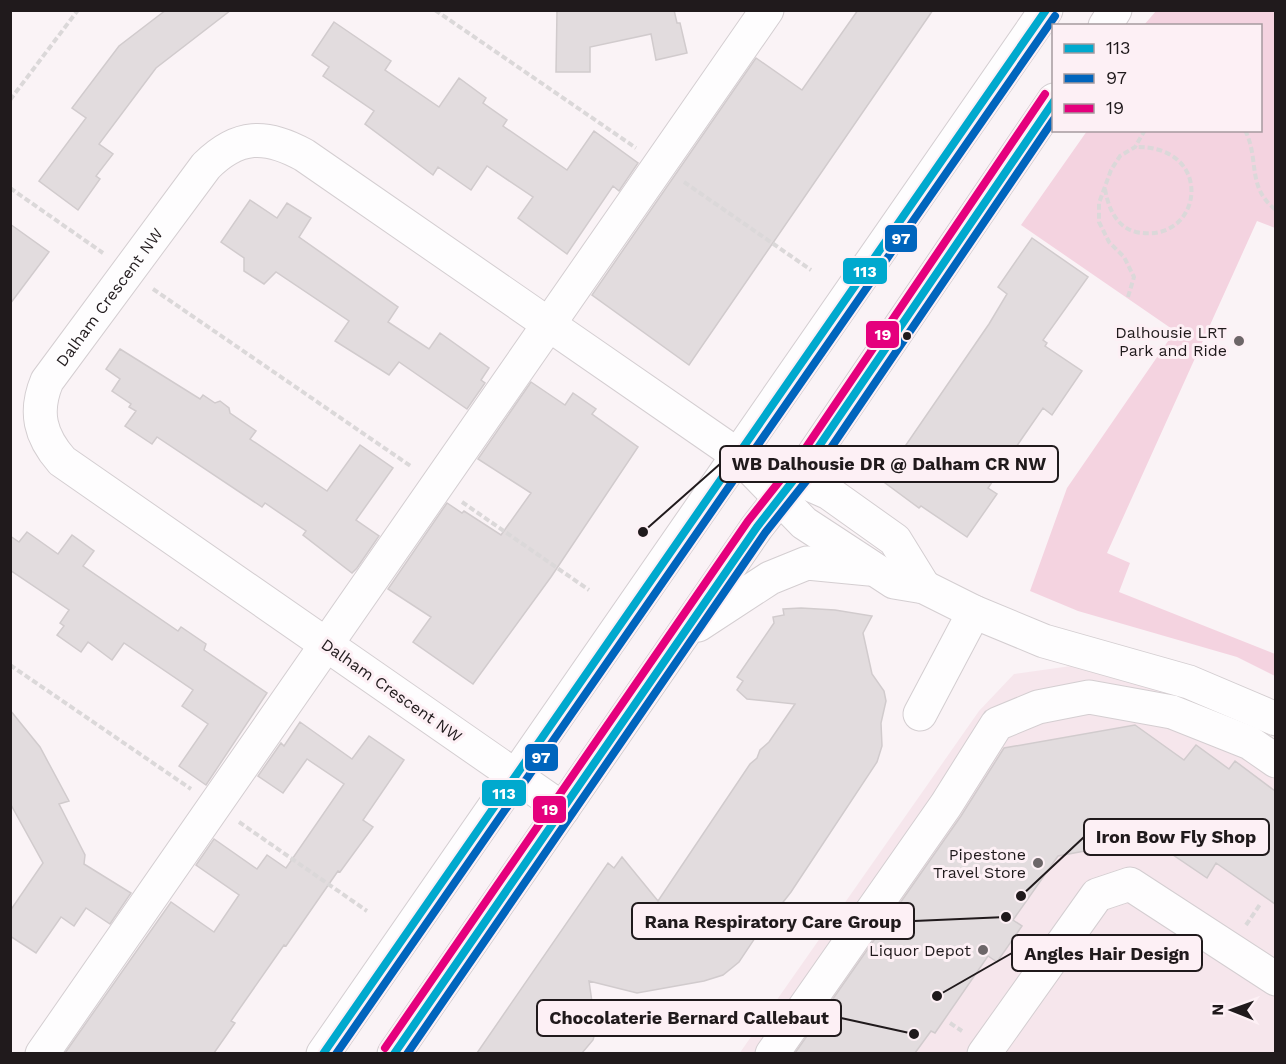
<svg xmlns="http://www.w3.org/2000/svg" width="1286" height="1064" viewBox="0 0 1286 1064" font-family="'Work Sans',sans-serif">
<rect width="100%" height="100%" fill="#faf3f6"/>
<path fill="#f6e6ec" d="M 1071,666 L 1133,678 L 1243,720 L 1275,740 L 1275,1053 L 739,1054 L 979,711 L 1014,674 Z"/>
<path fill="#f4d3e0" d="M 1156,11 L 1275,11 L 1275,228 L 1257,221 L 1107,553 L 1130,563 L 1119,592 L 1275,654 L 1275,676 L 1237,657 L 1078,611 L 1030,591 L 1067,488 L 1175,331 L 1021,225 L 1087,131 L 1260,130 L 1260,26 L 1144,25 Z"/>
<path fill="#e2dcde" stroke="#d1cbcd" stroke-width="1.5" d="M 166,10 L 231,10 L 156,68 L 99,144 L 113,154 L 96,176 L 100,179 L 78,210 L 39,181 L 86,118 L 72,108 L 119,46 Z
M 557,10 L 674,10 L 677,23 L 680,23 L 687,53 L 656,60 L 651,34 L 590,47 L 590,72 L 556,72 Z
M 858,10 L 933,10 L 689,365 L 592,295 L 756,58 L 802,90 Z
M 334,22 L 391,61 L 385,70 L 439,107 L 459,78 L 486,98 L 483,103 L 507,120 L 503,126 L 567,170 L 594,131 L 638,163 L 619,191 L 613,186 L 567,254 L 518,218 L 533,197 L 487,166 L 471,190 L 438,167 L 433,175 L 365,124 L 374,111 L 323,76 L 329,67 L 312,55 Z
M 250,200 L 277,218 L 287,203 L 311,218 L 299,237 L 398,307 L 388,322 L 429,349 L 440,333 L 489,368 L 481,380 L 485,383 L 467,409 L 399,362 L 389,375 L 335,341 L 349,321 L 276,272 L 264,284 L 244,271 L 244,258 L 221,242 Z
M 10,224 L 49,252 L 10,304 Z
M 1032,238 L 1088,277 L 1043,340 L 1047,343 L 1045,346 L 1082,371 L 1052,415 L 1043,408 L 1025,434 L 988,488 L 997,494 L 967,537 L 921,506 L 919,508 L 877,477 L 895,461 L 989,324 L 1007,294 L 998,287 Z
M 120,349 L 200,399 L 203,395 L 215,403 L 220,401 L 229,408 L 230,413 L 256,431 L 250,439 L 327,491 L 360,445 L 393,468 L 356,520 L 379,536 L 357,568 L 352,573 L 303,535 L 306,531 L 265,503 L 262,507 L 157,437 L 152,444 L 125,426 L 136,411 L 129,407 L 131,404 L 112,391 L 120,379 L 106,369 Z
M 531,382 L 565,405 L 573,393 L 596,409 L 592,414 L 638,447 L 551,577 L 473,684 L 413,642 L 431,617 L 388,589 L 447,503 L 462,513 L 464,511 L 501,535 L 531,493 L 478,459 Z
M 27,532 L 58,554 L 72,535 L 94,551 L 83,566 L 178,631 L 181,627 L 206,644 L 204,650 L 267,693 L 206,785 L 179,766 L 208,724 L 182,706 L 193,690 L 124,643 L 112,660 L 88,642 L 81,652 L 57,635 L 64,626 L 60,623 L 69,610 L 10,570 L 10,536 L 19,542 Z
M 801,608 L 835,610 L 872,616 L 863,633 L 872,674 L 884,691 L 886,701 L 881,723 L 882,746 L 877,762 L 791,892 L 780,906 L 777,905 L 739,962 L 723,975 L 704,981 L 637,993 L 589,981 L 596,1030 L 593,1040 L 582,1053 L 477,1053 L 608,863 L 614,868 L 622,857 L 658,901 L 750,764 L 757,758 L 760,750 L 769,742 L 795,704 L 747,699 L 737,690 L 743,681 L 737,677 L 774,623 L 773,617 L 784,615 L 783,609 Z
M 10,710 L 40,747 L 69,801 L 59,804 L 85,855 L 84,864 L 131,893 L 110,924 L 86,908 L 74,926 L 61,917 L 36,953 L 10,936 L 10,911 L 43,863 L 10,803 Z
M 300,722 L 352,759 L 369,736 L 404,760 L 363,820 L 373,827 L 340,872 L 338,871 L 286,946 L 284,945 L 231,1021 L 235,1023 L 214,1053 L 65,1053 L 171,902 L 214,932 L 239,895 L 196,865 L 214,839 L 257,869 L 267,855 L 286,868 L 344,784 L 307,759 L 283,793 L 258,776 L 281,743 L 284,746 Z
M 1135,725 L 1184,760 L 1196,745 L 1229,769 L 1235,761 L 1275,791 L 1275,904 L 1216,863 L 1207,878 L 1167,851 L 1134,834 L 1128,843 L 1058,856 L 1013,920 L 1022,926 L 997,962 L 988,956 L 935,1033 L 931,1031 L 915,1053 L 795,1053 L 961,816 L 1004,748 Z"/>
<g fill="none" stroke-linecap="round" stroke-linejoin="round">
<defs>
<g id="minor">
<path d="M 1105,26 L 1115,10"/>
<path d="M 777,470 L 829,493 L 895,540 L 924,587"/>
<path d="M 698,625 L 770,578 L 807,563 L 869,569"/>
<path d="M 920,714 L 974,612"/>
<path id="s1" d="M 563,809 L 62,461 C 40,436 34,412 47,381 L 206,166 C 238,134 266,134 304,155 L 739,456 L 804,523 L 894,582 L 924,587 L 974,612 L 1044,641 L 1189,682 L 1276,719"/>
<path d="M 42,1054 L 767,10"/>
<path d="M 323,1054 L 1046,10"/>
<path d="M 394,1054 L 757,527 L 813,455 L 1054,100"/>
<path d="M 772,1054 L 946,805 L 997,724 L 1038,707 L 1089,697 L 1172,712 L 1250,743 L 1276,761"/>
<path d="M 984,1054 L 1097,895 L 1130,884 L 1276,979"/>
</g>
</defs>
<use href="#minor" stroke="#d4ced1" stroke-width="35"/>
<path stroke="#dbd8d9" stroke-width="4" stroke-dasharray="6 3" stroke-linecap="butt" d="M 435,10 L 636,148
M 10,100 L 78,10
M 1245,130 C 1260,160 1246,187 1276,210
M 684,182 L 811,270
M 10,188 L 103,253
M 1105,189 C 1108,207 1116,227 1136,232 C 1203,246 1217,145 1135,147
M 153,289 L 412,467
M 1128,297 L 1134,277 L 1124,257 L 1109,242 L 1099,222 L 1099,203 L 1111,170 L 1120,156 L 1135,147 L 1145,130
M 462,502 L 589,590
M 10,665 L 191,789
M 239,822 L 367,911
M 1246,925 L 1261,903
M 950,1023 L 962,1031"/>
<use href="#minor" stroke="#fefdfe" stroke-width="33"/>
<defs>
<path id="bus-1" d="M 323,1054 L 1046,10
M 394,1054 L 757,527 L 813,455 L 1054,101"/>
<path id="bus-2" d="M 336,1054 L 1055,16
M 407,1054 L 765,533 L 822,461 L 1054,119"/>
<path id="bus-3" d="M 385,1048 L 748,521 L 805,449 L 1045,94"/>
</defs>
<use href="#bus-1" stroke="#fdf0f5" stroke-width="12"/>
<use href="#bus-2" stroke="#fdf0f5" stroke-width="12"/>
<use href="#bus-3" stroke="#fdf0f5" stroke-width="12"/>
<use href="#bus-1" stroke="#00a9ce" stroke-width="8"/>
<use href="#bus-2" stroke="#0065bd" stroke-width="8"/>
<use href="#bus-3" stroke="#e5007d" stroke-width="8"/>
</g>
<circle fill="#201a1c" stroke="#fdf0f5" stroke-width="2" cx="907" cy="336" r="5"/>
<g fill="#6c6668" stroke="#fdf0f5" stroke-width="2">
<circle cx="1239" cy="341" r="6"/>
<circle cx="1038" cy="863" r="6"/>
<circle cx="983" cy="950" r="6"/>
</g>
<g text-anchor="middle" stroke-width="6" stroke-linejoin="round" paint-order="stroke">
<g font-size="16" fill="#201a1c" stroke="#fdf0f5">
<text dy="6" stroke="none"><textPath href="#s1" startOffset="801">Dalham Crescent NW</textPath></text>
<text transform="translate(392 690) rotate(35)" y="6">Dalham Crescent NW</text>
</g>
<g font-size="16" fill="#201a1c" stroke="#fdf0f5" text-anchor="end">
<text x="1227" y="338">Dalhousie LRT<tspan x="1227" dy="18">Park and Ride</tspan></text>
<text x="1026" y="860">Pipestone<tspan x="1026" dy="18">Travel Store</tspan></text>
<text x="971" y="956">Liquor Depot</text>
</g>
</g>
<path fill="none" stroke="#201a1c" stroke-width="2" d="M643 532L720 464M1021 896L1084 837M1006 917L914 921M937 996L1012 953M914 1034L841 1018"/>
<g fill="#201a1c" stroke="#fdf0f5" stroke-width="2">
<circle cx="643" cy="532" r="6"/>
<circle cx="1021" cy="896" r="6"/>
<circle cx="1006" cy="917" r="6"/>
<circle cx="937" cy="996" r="6"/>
<circle cx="914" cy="1034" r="6"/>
</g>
<g fill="#fdf0f5" stroke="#201a1c" stroke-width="2">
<rect x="720" y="446" width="338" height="36" rx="6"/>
<rect x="1084" y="819" width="185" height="36" rx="6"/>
<rect x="632" y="903" width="282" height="36" rx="6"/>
<rect x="1012" y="935" width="190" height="36" rx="6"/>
<rect x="537" y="1000" width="304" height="36" rx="6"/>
</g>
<g font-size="18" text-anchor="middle" font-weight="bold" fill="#201a1c">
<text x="889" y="470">WB Dalhousie DR @ Dalham CR NW</text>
<text x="1176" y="843">Iron Bow Fly Shop</text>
<text x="773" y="928">Rana Respiratory Care Group</text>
<text x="1107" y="960">Angles Hair Design</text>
<text x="689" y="1024">Chocolaterie Bernard Callebaut</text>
</g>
<g stroke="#fdf0f5" stroke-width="2">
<rect x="884" y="224" width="34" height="29" rx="6" fill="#0065bd"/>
<rect x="842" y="257" width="46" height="28" rx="6" fill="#00a9ce"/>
<rect x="865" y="320" width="35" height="29" rx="6" fill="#e5007d"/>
<rect x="524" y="743" width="35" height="29" rx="6" fill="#0065bd"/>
<rect x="481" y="779" width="46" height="28" rx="6" fill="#00a9ce"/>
<rect x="532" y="795" width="35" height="29" rx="6" fill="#e5007d"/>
</g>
<g font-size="16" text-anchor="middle" font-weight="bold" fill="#fff">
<text x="901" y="244">97</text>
<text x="865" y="277">113</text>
<text x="883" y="340">19</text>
<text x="541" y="763">97</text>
<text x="504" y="799">113</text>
<text x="550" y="815">19</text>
</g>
<rect width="1286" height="1064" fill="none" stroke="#201a1c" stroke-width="24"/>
<rect x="1052" y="24" width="210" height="108" fill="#fdf0f5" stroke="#a59a9e" stroke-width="1.5"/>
<rect x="1064" y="44" width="30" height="9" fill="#00a9ce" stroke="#a59a9e" stroke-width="1.5"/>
<text x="1106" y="54" font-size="18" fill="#201a1c">113</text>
<rect x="1064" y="74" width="30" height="9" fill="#0065bd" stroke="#a59a9e" stroke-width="1.5"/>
<text x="1106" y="84" font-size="18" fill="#201a1c">97</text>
<rect x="1064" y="104" width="30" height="9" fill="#e5007d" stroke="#a59a9e" stroke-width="1.5"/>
<text x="1106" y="114" font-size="18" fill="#201a1c">19</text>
<g transform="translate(1232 1010) rotate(271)" stroke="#fdf0f5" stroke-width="4.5" paint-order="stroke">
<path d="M0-4.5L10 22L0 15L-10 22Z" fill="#201a1c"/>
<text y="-9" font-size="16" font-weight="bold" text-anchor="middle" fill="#201a1c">N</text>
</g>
</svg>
